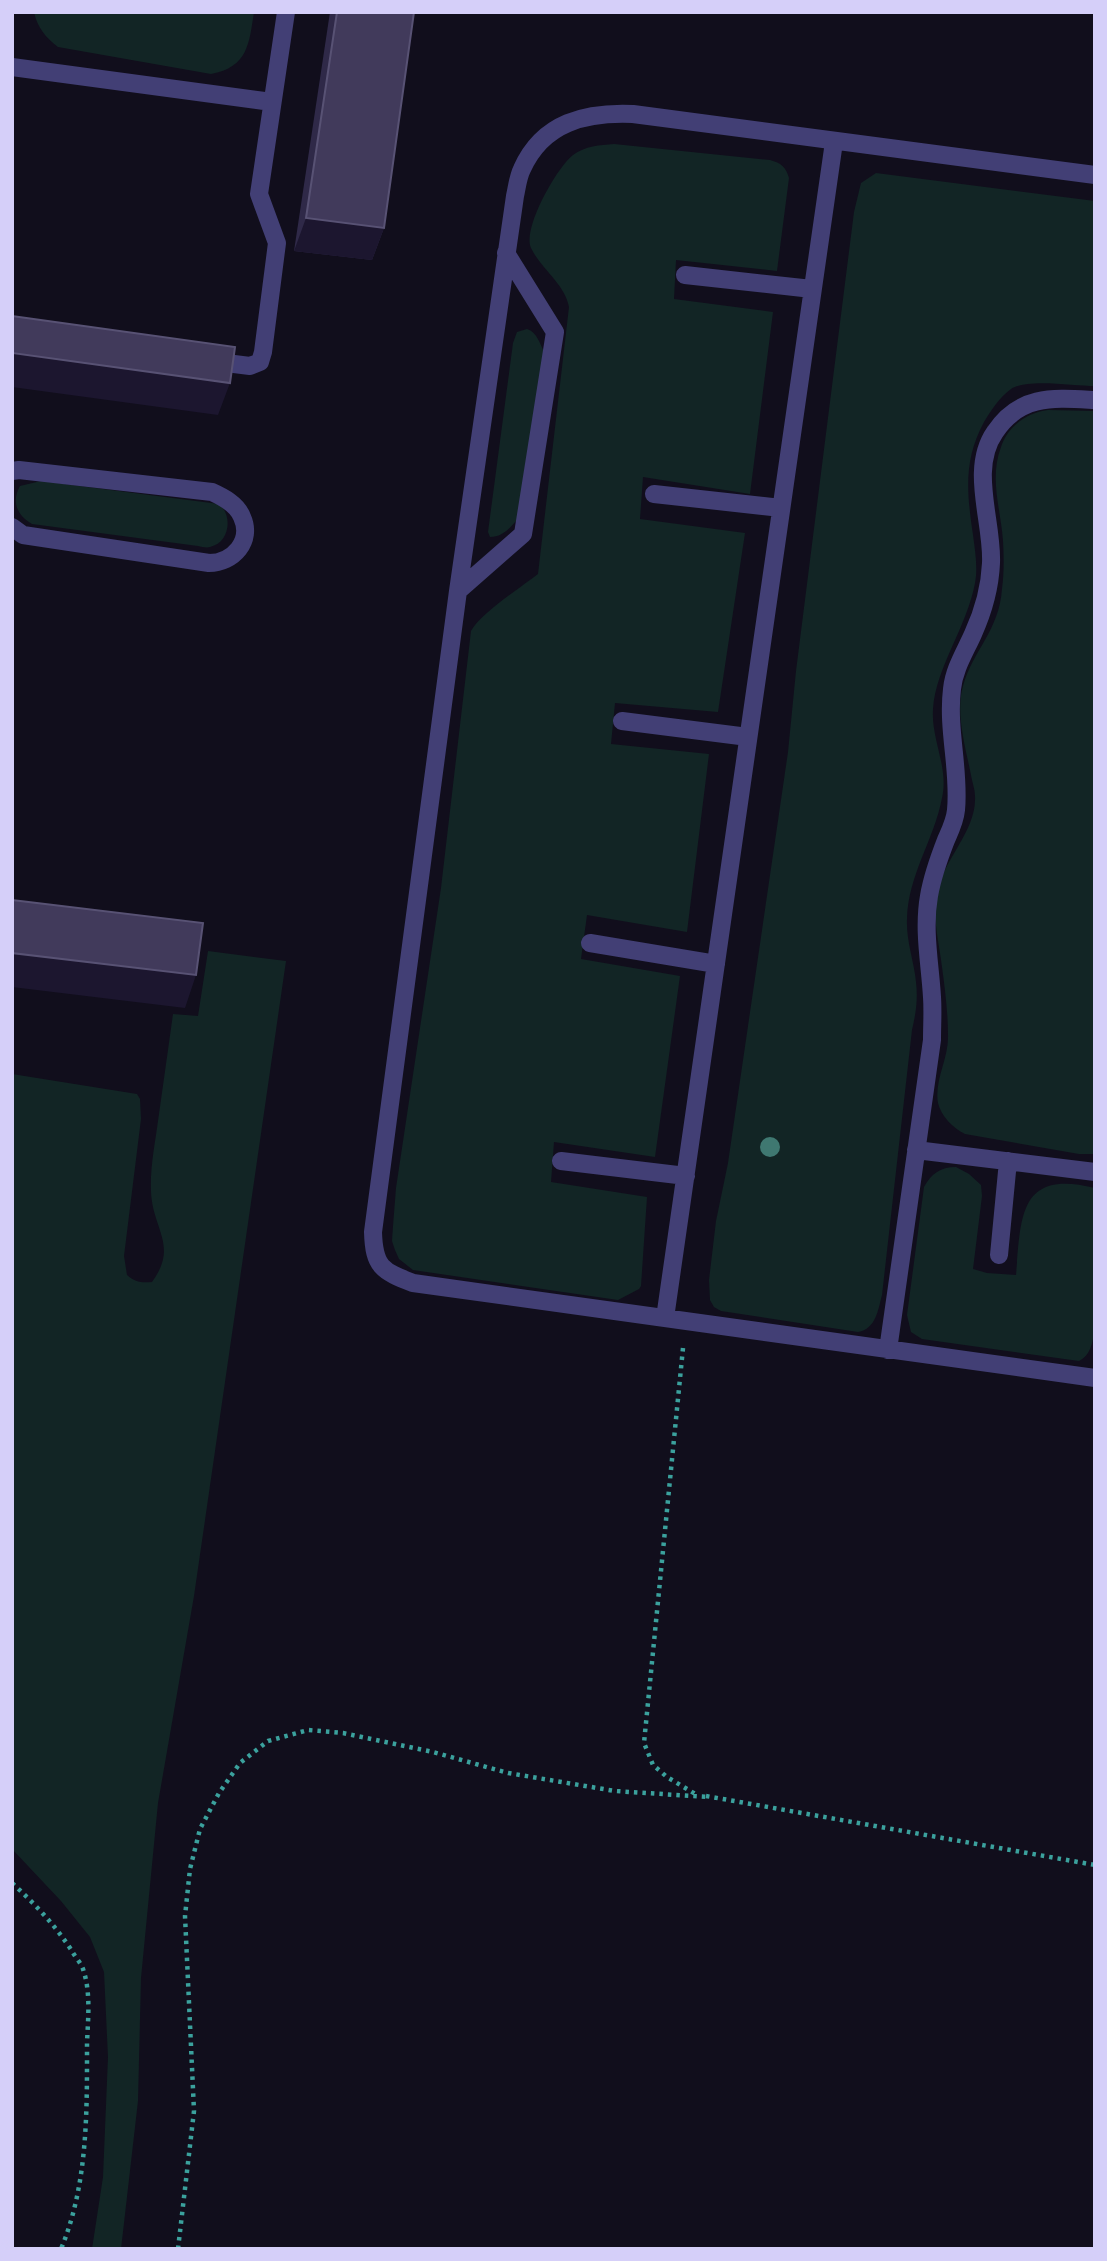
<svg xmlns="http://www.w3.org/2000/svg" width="1107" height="2261" viewBox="0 0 1107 2261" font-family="'DM Sans',sans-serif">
<rect width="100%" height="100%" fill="#110e1c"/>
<path fill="#122525" d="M 34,12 L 254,12 C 249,44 248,67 211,74 L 58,47 C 46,38 37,27 34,12 Z
M 614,144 L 770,160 C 781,163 786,167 789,178 L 777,271 L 676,260 L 674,299 L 773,312 L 750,494 L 643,477 L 640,519 L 745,533 L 718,712 L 615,703 L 611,744 L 709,754 L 687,932 L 587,915 L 581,959 L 680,976 L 655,1157 L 554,1142 L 551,1182 L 647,1197 L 641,1286 L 639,1289 L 618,1300 L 413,1270 L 399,1259 L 395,1250 L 392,1241 L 393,1226 L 396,1188 L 441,888 L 471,631 C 481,613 520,588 538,574 L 569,307 C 565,284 541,269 531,248 C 522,229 557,167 573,155 C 585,146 600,145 614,144 Z
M 876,173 L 1095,201 L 1095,386 C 1075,386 1026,378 1011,389 C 1000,397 991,410 984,422 C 963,461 967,493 973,535 C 975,550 978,568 975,583 C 967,627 936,667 933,709 C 931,740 949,767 942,798 C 934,840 908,875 907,919 C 906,941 914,961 916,982 C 918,999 916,1013 912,1030 L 882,1295 C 878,1310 876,1329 858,1332 L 721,1311 L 714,1307 L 710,1300 L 709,1280 L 716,1221 L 728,1163 L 788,752 L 796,671 L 854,212 L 861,183 Z
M 527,329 C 537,332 540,344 544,352 L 520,517 C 511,526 504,537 490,537 L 488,532 L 513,343 L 517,332 Z
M 1048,410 L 1095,411 L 1095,1154 L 1079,1154 L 965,1134 C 953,1128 941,1116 938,1103 C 934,1080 949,1058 948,1035 C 948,1013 945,989 942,967 C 939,942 932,918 937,893 C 943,859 977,831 975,796 C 975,789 972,782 971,775 C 966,749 955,713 963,686 C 973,650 999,631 1002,589 C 1004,574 1004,557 1003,541 C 1001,510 989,479 1001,447 C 1008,426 1026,413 1048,410 Z
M 41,481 L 219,504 C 233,515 230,543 210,547 C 207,548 202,547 198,546 L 32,524 C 17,515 11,502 20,486 Z
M 208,951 L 286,961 L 194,1596 L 158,1803 L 141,1978 L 138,2101 L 121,2249 L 92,2249 L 103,2177 L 108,2057 L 104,1972 L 90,1937 L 61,1901 L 12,1849 L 12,1074 L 137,1094 L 140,1099 L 141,1119 L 124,1256 L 127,1275 C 135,1282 141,1283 152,1282 C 179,1245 152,1229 151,1191 C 150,1167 155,1144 158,1121 C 163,1086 168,1050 173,1014 L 198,1016 Z
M 956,1167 L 969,1174 L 981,1185 L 982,1196 L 973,1269 L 987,1273 L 1016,1275 C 1021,1216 1019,1169 1095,1188 L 1095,1330 C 1092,1343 1091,1355 1079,1361 L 922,1339 L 911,1332 L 907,1315 L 924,1187 C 931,1174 940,1167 956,1167 Z"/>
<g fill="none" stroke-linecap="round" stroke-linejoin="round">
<path stroke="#3ba19d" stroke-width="4.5" stroke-dasharray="3.5 5" stroke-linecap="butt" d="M 683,1348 L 644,1743 L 653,1765 L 667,1777 L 697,1795
M 706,1796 L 1095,1865
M 12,1883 C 35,1904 55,1925 72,1951 C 75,1957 81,1963 83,1969 C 91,1992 88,2019 87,2043 C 87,2112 88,2184 61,2249
M 178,2249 L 194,2111 L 185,1916 L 190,1869 L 200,1829 L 219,1793 L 240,1763 L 268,1741 L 308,1730 L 343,1733 L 433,1752 L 508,1773 L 615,1791 L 708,1797"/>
<path stroke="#423f75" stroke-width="18" d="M 12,67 L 272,102
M 1095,175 L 633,114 C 586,112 543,122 522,169 C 518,177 517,187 515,196 L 458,591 L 373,1232 C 374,1267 382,1271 413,1283 L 1095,1378
M 685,275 L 812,289
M 210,361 L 250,366 L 260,362 L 263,352 L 277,243 L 259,194 L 286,12
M 12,471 L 19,470 L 212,492 C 223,497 237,504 242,517 C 253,541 233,563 209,563 L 23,535 L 12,527
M 654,494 L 781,508
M 458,591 L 523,534 L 555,332 L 506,253
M 622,721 L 748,737
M 590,943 L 716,964
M 916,1150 L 1095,1172
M 561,1161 L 686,1176
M 999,1255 L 1008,1161
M 665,1318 L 834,142
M 888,1350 L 932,1040 C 932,1025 933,1011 932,997 C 930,963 923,930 929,896 C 932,878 939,858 946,840 C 950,831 955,821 956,810 C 960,770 947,730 952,689 C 954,669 965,652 973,634 C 983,612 990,587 991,563 C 993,522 969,469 995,432 C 1020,394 1055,398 1095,400"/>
</g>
<circle fill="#3f7871" cx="770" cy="1147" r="10"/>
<path fill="#2f2948" d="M 330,12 L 414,12 L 384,228 L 372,260 L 294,251 Z"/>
<path fill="#1c162f" d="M 306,218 L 384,228 L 372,260 L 294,251 Z
M 12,353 L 230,383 L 218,415 L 12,387 Z
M 12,953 L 196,975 L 185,1008 L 12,987 Z"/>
<path fill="#413a5b" stroke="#585274" stroke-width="2" d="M 337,12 L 414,12 L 384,228 L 306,218 Z
M 12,316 L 235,347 L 230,383 L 12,353 Z
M 12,900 L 203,923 L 196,975 L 12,953 Z"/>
<rect width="1107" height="2261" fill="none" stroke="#d5cff9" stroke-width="28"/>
</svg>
